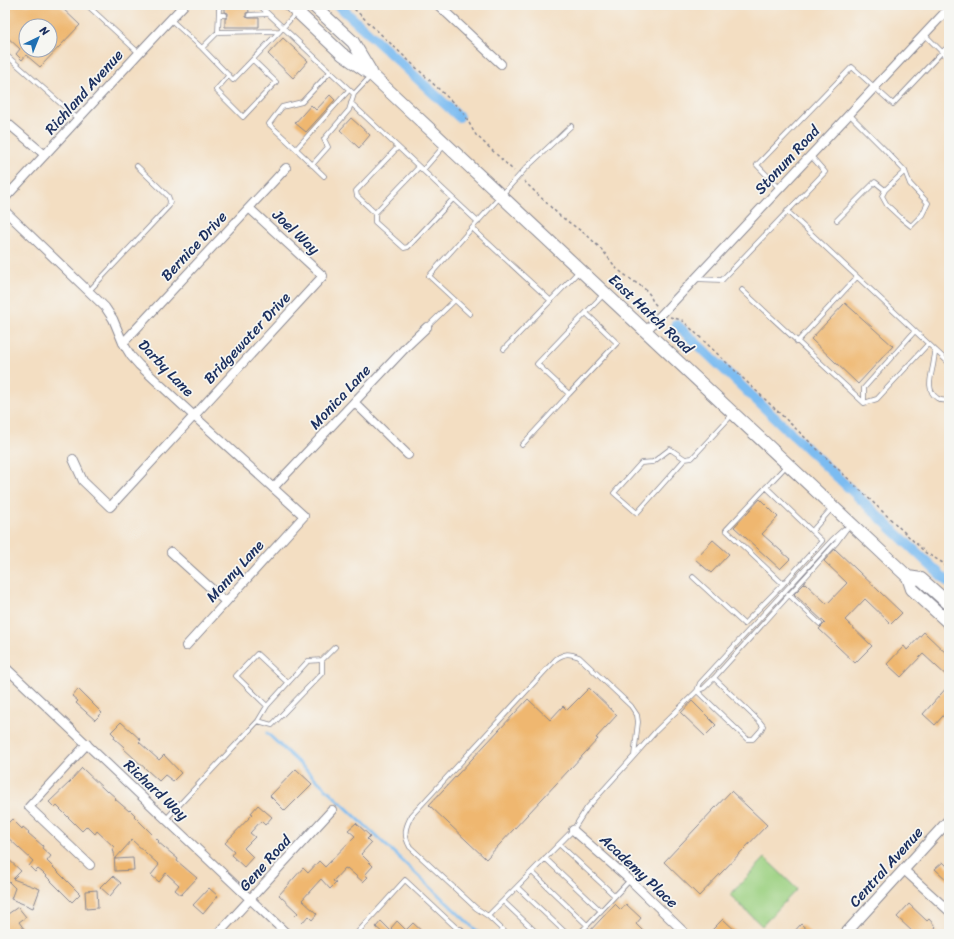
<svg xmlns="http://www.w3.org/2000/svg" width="954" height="939" viewBox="0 0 954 939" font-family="Sriracha,sans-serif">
<rect width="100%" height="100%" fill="#f6f6f2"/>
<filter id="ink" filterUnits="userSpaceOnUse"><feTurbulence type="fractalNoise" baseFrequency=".025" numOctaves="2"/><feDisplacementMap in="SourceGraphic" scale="8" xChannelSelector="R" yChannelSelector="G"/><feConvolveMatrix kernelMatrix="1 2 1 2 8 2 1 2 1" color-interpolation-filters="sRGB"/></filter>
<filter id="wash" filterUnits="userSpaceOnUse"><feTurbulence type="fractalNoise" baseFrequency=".012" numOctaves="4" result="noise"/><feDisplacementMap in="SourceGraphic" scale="16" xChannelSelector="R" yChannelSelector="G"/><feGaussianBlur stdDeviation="0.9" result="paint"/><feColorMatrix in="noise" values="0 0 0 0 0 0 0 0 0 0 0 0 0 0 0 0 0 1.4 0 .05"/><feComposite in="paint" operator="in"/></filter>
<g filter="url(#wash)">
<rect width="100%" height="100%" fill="#f3dec2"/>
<path fill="#9dd182" stroke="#5c8070" d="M 765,858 L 797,889 L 762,926 L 730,895 Z"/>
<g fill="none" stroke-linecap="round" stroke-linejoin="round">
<path stroke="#7cbcf1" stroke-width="3" d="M 267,733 L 480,934"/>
<path stroke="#7cbcf1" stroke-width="10" d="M 338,5 L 459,117
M 676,324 L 949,583"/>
</g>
<g id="blocks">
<path fill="#efb770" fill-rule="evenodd" d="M 5,5 L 59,5 L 80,25 L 40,67 L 26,55 L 22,60 L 16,54 L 20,49 L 5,35 ZM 26,26 L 50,26 L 50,50 L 26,50 Z
M 225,5 L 248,5 L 249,12 L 246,13 L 246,17 L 249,18 L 259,18 L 259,27 L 225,27 L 225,18 L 227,18 L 228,15 L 228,13 L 225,12 Z
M 283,38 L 308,61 L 293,78 L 268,54 Z
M 330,95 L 335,100 L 306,132 L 295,123 L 311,105 L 316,110 Z
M 351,118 L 370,135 L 359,148 L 340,130 Z
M 845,303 L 893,346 L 858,384 L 811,339 Z
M 760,499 L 778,517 L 762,534 L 790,559 L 780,569 L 734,527 Z
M 713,540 L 729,554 L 711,573 L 695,559 Z
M 835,549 L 902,613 L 891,624 L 865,599 L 845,620 L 872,646 L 855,663 L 819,629 L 825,623 L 794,594 L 805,583 L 827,604 L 847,583 L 824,561 Z
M 924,632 L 949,656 L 949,678 L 923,654 L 901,677 L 887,664 L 904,646 L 907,650 Z
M 949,685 L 949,709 L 935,725 L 923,714 Z
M 589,688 L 617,715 L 596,738 L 598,739 L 486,859 L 429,805 L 528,699 L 550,720 L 563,706 L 567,710 Z
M 78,689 L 102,713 L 95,720 L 76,703 L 78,701 L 72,696 Z
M 692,701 L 716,725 L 705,736 L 681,713 Z
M 121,722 L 141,740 L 139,742 L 159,760 L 164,755 L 181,773 L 173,781 L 165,775 L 159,781 L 123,748 L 124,747 L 114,738 L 115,736 L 111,732 Z
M 82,768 L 107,792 L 108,791 L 116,798 L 115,799 L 129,811 L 130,810 L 135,815 L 134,816 L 159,841 L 158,842 L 178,859 L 177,861 L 197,878 L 181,895 L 175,890 L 179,885 L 166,873 L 159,882 L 151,875 L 159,865 L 132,840 L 115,859 L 133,858 L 134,870 L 115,871 L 114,852 L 112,850 L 114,847 L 97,831 L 95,834 L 87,826 L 82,831 L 57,806 L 55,808 L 49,802 L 71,781 L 70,781 Z
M 296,769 L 312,784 L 285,811 L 270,796 Z
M 731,791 L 767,825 L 699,896 L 664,862 Z
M 258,805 L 272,817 L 265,825 L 261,821 L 250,833 L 255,837 L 244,848 L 253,857 L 244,867 L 231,855 L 234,851 L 225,843 L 253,814 L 251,813 Z
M 12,819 L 22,829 L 23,827 L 29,832 L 28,833 L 43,846 L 42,848 L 51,856 L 47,861 L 80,894 L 72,902 L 42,872 L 38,869 L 35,872 L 29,866 L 33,861 L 5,835 L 5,826 Z
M 356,823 L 370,836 L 367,839 L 371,843 L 361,854 L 373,866 L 365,875 L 368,877 L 363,882 L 347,868 L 347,869 L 345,868 L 333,881 L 336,883 L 330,889 L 321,879 L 302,900 L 317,914 L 312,920 L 308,916 L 302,923 L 295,916 L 298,913 L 279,895 L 303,868 L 308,873 L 319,861 L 325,867 L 355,836 L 348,830 Z
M 5,856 L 21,871 L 13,879 L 40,889 L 33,908 L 11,899 L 15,888 L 5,878 Z
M 943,862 L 949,868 L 949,882 L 935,869 Z
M 113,876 L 121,883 L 110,896 L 100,887 L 105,882 L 106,883 Z
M 209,888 L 218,896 L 203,914 L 193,905 Z
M 97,890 L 98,908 L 86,909 L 85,891 Z
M 615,904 L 621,910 L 626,904 L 641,918 L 636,924 L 646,934 L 587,934 Z
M 909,904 L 927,921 L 929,919 L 936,927 L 934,929 L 939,934 L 915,934 L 897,917 Z
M 18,907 L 26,917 L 19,922 L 24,929 L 16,934 L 5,934 L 5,916 Z
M 723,919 L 739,934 L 708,934 Z
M 381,921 L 394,934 L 384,934 L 376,927 Z
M 397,921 L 406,930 L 413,923 L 425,934 L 397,934 L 391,928 Z
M 801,924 L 812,934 L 792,934 Z"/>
</g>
</g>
<g filter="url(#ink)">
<use href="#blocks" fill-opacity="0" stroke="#878690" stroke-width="1"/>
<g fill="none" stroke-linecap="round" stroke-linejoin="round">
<defs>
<path id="service" d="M 87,5 L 139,53
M 259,5 L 354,94 L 371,76
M 219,15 L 225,15
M 249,15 L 268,14
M 171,20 L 202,48 L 233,80 L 280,31 L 297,12
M 218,32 L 280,31
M 924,34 L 942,52 L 949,46
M 202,48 L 218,32 L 219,9 L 222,5
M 5,54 L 78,119
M 330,72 L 302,102 L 282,107 L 269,124 L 296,149 L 349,90
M 229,75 L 216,90 L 243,117 L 276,82 L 253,60
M 351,103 L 478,222
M 849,114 L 883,148 L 905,171 L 910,184 L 928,203 L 922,215 L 911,226 L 901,218 L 887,205 L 882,196 L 885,190 L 905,171
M 398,147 L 356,191 L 357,196 L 375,213 L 375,222 L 404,248 L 408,247 L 453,199
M 296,149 L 324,176
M 312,165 L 328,147 L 324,139 L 349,110 L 354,94
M 423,170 L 444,146
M 780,189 L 757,165 L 852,67 L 893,104 L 942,52 L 949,58
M 787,211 L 949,363
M 375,213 L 419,167
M 837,220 L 875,182 L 885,190
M 695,279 L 722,280 L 825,172 L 811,156
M 742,290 L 864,403
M 89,291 L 169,206 L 170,201 L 168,196 L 137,166
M 551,301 L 472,228 L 526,168 L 571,126
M 470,314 L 429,276 L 472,228
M 427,327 L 455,300
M 797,342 L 857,277
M 504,349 L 580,270
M 935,350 C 935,353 935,356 934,359 C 933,372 924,389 937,398 C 941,401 945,401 949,400
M 569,394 L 617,343 L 586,313
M 864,403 L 864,388 L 915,331
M 864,403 L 877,399 L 928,344
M 522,445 L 569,394 L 537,364 L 604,294
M 685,459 L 670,449 L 653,462 L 641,463 L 614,493 L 637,513 L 685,459 L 692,458 L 732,415
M 766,487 L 822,541 L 783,584 L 726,530 L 786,466
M 812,531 L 833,507
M 693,577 L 744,624 L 783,584
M 788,594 L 820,624
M 697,691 L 700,683 L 832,540 L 844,529
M 697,691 L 747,739 L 753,739 L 761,730 L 763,726 L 760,722 L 714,678
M 267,706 L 236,676 L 257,654 L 288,683
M 258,721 L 272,725 L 322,673 L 322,660
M 634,756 L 656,731 L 697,691 L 704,688 L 714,678 L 836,543 L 850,524
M 166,819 L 258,721 L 267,706 L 308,661 L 322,660 L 335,647
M 559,844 L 615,896
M 545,858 L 601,911
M 532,872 L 587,925
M 517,887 L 567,934
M 503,901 L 538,934
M 488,916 L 476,908 L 410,847 C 403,835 405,827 412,815 L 556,659 C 565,653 569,653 579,657 L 631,706 L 637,715 L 638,722 L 634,756 L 587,808 L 573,830 L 488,916 L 507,934
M 356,934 L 405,880 L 463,934
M 579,934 L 630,880"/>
<path id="minor" d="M 438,5 L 501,64
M 5,121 L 45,155
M 5,198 L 139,53 L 184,5
M 5,211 L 105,307 L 113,319 L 123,343 L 131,356 L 139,365 L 194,416 L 304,516 L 186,646
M 646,331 L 949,8
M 123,343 L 286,168
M 354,402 L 408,455
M 73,459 L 83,481 L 110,507 L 323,276 L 249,208
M 273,488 L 408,345 L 427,327
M 171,552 L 226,602
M 5,667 L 287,934
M 87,744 L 29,807 L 90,865
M 573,830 L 630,880 L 686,934
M 904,870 L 949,911
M 218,934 L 332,810
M 458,934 L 460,931"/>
<path id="tertiary" d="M 845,934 L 949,820"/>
<path id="primary" d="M 290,5 L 342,54 L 372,75 L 908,577 L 912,589 L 949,623
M 313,5 L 353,42 L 371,72
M 908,577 L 921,579 L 949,604"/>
</defs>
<use href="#service" stroke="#878690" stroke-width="5.5"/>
<use href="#minor" stroke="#878690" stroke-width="10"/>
<use href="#tertiary" stroke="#878690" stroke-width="12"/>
<use href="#primary" stroke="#878690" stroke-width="14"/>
<path stroke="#878690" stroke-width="1.5" stroke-dasharray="3 3" stroke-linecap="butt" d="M 350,5 L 462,111 C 468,119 471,128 476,135 L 514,171
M 524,181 L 560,216 L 588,236 L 603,251 L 617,269 L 633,281 L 641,286 L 647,291 L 650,295 L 653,302 L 658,307
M 670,317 L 682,320 L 926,553 L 943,563 L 949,571"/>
<use href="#service" stroke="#fff" stroke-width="4"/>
<use href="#minor" stroke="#fff" stroke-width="8"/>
<use href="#tertiary" stroke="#fff" stroke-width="10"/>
<use href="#primary" stroke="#fff" stroke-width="12"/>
</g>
</g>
<g text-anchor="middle" stroke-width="3.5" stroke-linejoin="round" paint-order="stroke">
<g font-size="15" fill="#1b2f5e" stroke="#f6f6f2">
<text transform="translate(84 92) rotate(-48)" y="5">Richland Avenue</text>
<text transform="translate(787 160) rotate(-47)" y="5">Stonum Road</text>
<text transform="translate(296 232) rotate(43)" y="5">Joel Way</text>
<text transform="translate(194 246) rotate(-47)" y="5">Bernice Drive</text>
<text transform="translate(651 314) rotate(43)" y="5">East Hatch Road</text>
<text transform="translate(247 338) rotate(-47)" y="5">Bridgewater Drive</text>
<text transform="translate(166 368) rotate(46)" y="5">Darby Lane</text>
<text transform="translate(340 397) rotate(-47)" y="5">Monica Lane</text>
<text transform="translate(235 571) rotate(-48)" y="5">Manny Lane</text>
<text transform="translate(156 790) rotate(43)" y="5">Richard Way</text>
<text transform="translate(265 863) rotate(-48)" y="5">Gene Road</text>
<text transform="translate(886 867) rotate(-48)" y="5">Central Avenue</text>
<text transform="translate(639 871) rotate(43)" y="5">Academy Place</text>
</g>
</g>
<rect width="954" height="939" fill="none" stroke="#f6f6f2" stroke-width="20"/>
<g transform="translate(38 38) rotate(43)"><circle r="19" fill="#f6f6f2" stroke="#9ea6b7"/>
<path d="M0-3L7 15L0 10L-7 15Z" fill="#1f6fb2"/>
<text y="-6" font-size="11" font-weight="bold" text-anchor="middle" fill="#1b2f5e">N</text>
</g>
</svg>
